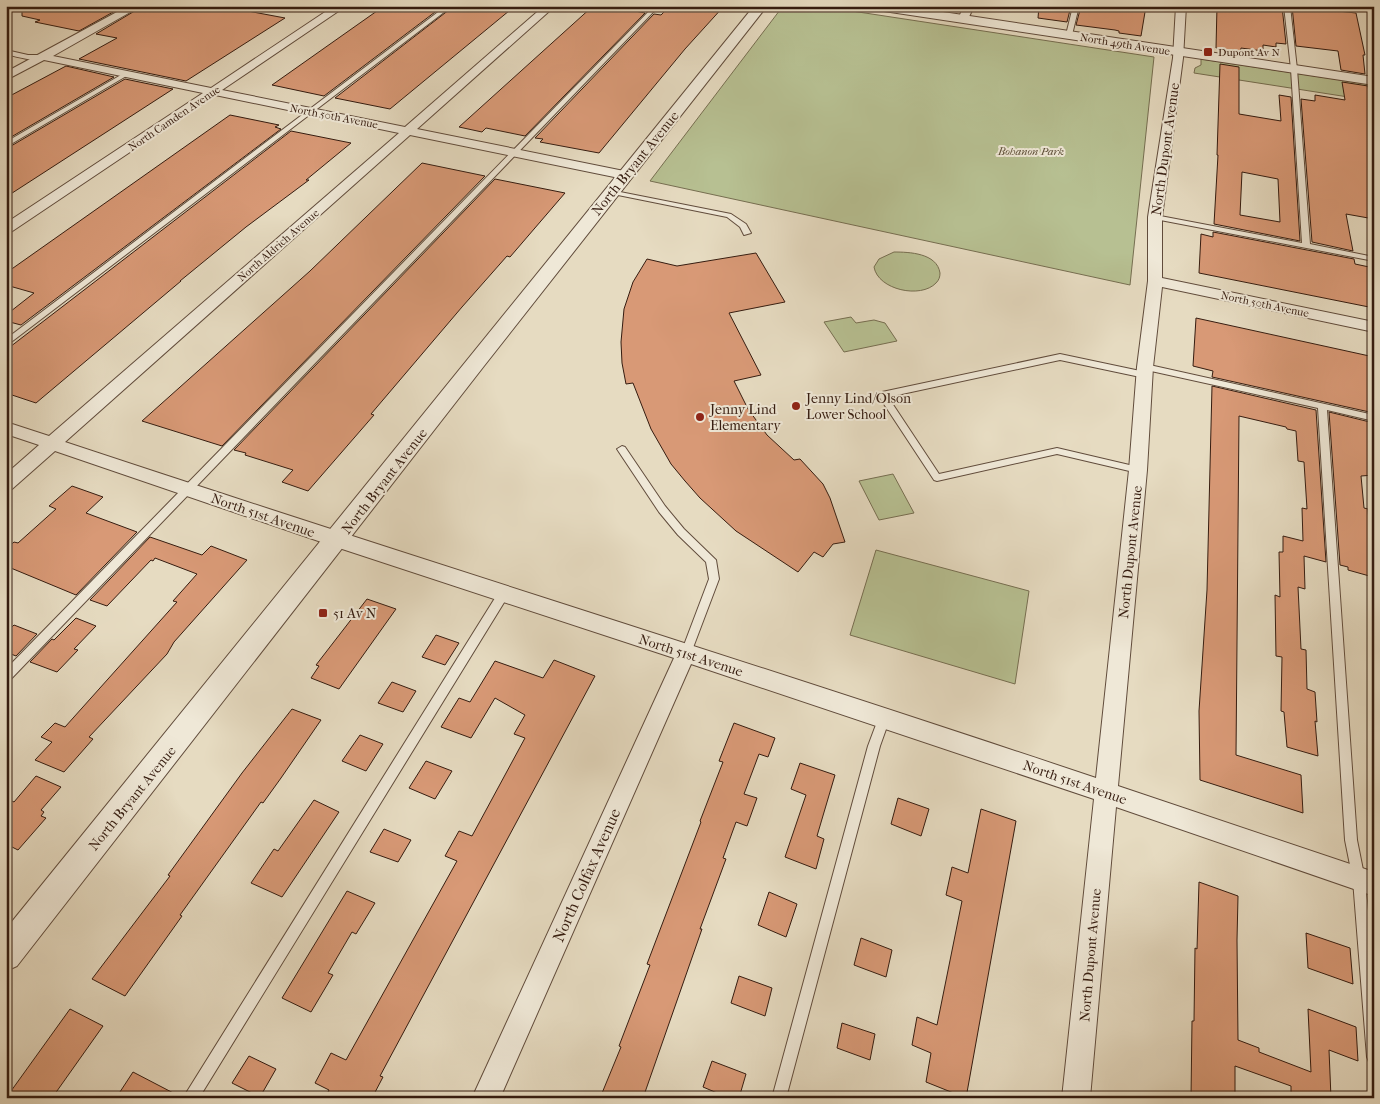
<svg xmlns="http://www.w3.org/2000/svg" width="1380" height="1104" viewBox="0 0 1380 1104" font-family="'IM FELL French Canon',serif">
<rect width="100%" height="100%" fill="#e6dbc1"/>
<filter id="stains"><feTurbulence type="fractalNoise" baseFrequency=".004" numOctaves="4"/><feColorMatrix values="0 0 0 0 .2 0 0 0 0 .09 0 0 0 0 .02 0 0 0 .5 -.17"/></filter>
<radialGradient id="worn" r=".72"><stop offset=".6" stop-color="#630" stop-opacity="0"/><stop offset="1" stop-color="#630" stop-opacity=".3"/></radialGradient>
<path fill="#b7c092" stroke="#766e51" d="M 783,6 L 819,6 L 1154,57 L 1130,285 L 650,181 Z
M 1201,59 L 1374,85 L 1374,101 L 1194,73 L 1195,68 L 1201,65 Z
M 894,252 C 909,252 937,253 940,273 C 940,277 939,280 936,283 C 921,299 878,290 874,267 L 879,259 Z
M 851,317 L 856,323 L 874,320 L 885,323 L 897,341 L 844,352 L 824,322 Z
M 893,474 L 914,513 L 879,520 L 859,481 Z
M 876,550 L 1029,591 L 1015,684 L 850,635 Z"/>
<path fill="#d89976" stroke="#351c10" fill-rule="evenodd" d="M 22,6 L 124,6 L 79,31 L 35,22 L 40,20 L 22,16 Z
M 143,6 L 221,6 L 285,18 L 186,81 L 79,59 L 117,38 L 96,34 Z
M 384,6 L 443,6 L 324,96 L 272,85 Z
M 454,6 L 515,6 L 390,109 L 335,98 Z
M 593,6 L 610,6 L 645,13 L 525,136 L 486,128 L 482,132 L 459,127 Z
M 670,6 L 724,6 L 685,49 L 599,153 L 540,142 L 543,139 L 535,138 L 654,14 L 661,15 Z
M 1039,6 L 1071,6 L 1067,22 L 1038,18 Z
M 1081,6 L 1146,6 L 1141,36 L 1119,33 L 1119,31 L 1115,30 L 1076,25 Z
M 1217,6 L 1234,6 L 1269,11 L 1272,6 L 1282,6 L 1286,44 L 1276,43 L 1276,47 L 1263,45 L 1263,51 L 1241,48 L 1240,55 L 1220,52 L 1220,49 L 1216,48 Z
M 1292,6 L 1356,13 L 1365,55 L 1363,55 L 1365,74 L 1341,70 L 1338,51 L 1296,46 Z
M 1220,64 L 1239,67 L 1239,114 L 1281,121 L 1279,95 L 1291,97 L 1300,241 L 1214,224 L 1218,155 L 1217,155 ZM 1242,172 L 1278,179 L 1280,222 L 1240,215 Z
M 66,66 L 114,77 L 6,140 L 6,98 Z
M 125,79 L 173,89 L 6,197 L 6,149 Z
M 1342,82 L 1368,86 L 1371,105 L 1374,105 L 1374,219 L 1346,214 L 1353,251 L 1312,242 L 1301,99 L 1315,101 L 1315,95 L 1345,100 Z
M 230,115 L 279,125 L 275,127 L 281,129 L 21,325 L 6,321 L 6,315 L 34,293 L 6,285 L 6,273 Z
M 291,131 L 351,143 L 306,180 L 309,180 L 246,227 L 180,281 L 181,281 L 36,403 L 6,393 L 6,350 Z
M 422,163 L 485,176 L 222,446 L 142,421 L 310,271 Z
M 495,179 L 565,193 L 510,257 L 507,256 L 462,307 L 371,414 L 374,415 L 308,491 L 282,482 L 293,470 L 245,455 L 246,453 L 234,450 Z
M 1213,232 L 1354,259 L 1355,264 L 1374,268 L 1374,308 L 1199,273 L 1201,234 L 1213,237 Z
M 756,253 L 785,302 L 729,313 L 761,375 L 734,381 L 748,409 L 767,435 L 794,460 L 800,459 L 823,484 L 830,498 L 845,542 L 833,544 L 823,557 L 814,552 L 798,572 L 736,531 L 700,498 L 685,481 L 671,464 L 651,429 L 633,383 L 626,384 L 622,363 L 621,342 L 624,309 L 633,282 L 647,259 L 677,266 Z
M 1196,318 L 1374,357 L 1374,413 L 1212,377 L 1213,371 L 1193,366 Z
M 1212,386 L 1316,410 L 1326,562 L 1304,556 L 1305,589 L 1298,587 L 1301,649 L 1306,650 L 1307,689 L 1315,692 L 1317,722 L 1315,721 L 1318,756 L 1287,747 L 1284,712 L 1281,711 L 1282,657 L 1276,656 L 1275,595 L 1280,597 L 1279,552 L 1283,552 L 1283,536 L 1303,541 L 1302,508 L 1307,509 L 1304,462 L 1298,461 L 1296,431 L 1287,429 L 1286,427 L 1239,416 L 1236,755 L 1301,775 L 1303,813 L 1200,780 L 1199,711 L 1207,590 Z
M 1329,412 L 1374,423 L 1374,475 L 1361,476 L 1364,508 L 1368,509 L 1373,577 L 1348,570 L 1348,567 L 1340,565 Z
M 72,486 L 103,497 L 86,513 L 137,532 L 76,595 L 6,566 L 6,549 L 14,542 L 18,543 L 56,509 L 49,506 Z
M 150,537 L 202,555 L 211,546 L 247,560 L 174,642 L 167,654 L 89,737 L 93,739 L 64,772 L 35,760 L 52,742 L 41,737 L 55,723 L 65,727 L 177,602 L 173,601 L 197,574 L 155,558 L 153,561 L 151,560 L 107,606 L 90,600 Z
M 367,599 L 396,609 L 339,689 L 311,678 L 319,666 L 316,665 Z
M 76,618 L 96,626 L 74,649 L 78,650 L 57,672 L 30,662 L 52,639 L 54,640 Z
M 14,625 L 37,634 L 16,656 L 6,652 L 6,633 Z
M 436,635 L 459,643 L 445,665 L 422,657 Z
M 554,660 L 595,676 L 380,1076 L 383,1077 L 372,1098 L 325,1098 L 329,1090 L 315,1083 L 331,1053 L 346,1060 L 457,861 L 445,856 L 459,831 L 472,836 L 525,738 L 514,734 L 525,715 L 495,698 L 471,738 L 441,727 L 459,698 L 470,702 L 495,661 L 543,678 Z
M 392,682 L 416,691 L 403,712 L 378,703 Z
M 292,709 L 321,720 L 281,778 L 263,803 L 261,802 L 180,915 L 182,916 L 125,996 L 92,979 L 170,876 L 168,875 L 242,773 Z
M 734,723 L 775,738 L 768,757 L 759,754 L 744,794 L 757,798 L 747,826 L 736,822 L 723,858 L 726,859 L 700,929 L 702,929 L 643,1098 L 600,1098 L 621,1047 L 619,1046 L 650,965 L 647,964 L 701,822 L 700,821 L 723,762 L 719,761 Z
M 360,735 L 383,744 L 366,771 L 342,761 Z
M 426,761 L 452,771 L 435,799 L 409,788 Z
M 800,763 L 835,775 L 817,836 L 824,839 L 816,869 L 785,857 L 806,795 L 791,789 Z
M 36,776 L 61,787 L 41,810 L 44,812 L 41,816 L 46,818 L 18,850 L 6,844 L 6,798 L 14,802 Z
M 898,798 L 929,809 L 921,836 L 891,824 Z
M 314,800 L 339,812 L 282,897 L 251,883 L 274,849 L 278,851 Z
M 981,809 L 1016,821 L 966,1098 L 926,1082 L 931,1053 L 912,1045 L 917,1017 L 937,1025 L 962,901 L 946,895 L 952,867 L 968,873 Z
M 384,829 L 411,840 L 398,862 L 370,852 Z
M 1199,882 L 1238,896 L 1237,940 L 1238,1040 L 1259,1048 L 1259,1052 L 1311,1072 L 1308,1009 L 1356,1027 L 1358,1061 L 1329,1050 L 1331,1098 L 1291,1098 L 1291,1086 L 1235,1066 L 1235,1098 L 1191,1098 L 1192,1021 L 1194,1021 L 1195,948 L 1197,949 Z
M 347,891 L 375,903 L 356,934 L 352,932 L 328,973 L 333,975 L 311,1012 L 282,998 Z
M 769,892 L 797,904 L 786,937 L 758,925 Z
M 1306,933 L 1350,948 L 1353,984 L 1308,968 Z
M 861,938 L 892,950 L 886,977 L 854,965 Z
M 739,976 L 772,988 L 765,1016 L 731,1003 Z
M 70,1009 L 103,1026 L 52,1098 L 6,1098 Z
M 842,1023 L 875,1034 L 870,1060 L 837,1048 Z
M 249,1056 L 276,1069 L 260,1097 L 232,1083 Z
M 712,1061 L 746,1074 L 739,1098 L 729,1098 L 703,1087 Z
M 133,1072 L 181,1097 L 181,1098 L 116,1098 Z"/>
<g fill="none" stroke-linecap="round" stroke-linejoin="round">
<defs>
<path id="service" d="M 446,6 L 452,6 L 6,346 L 6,339 Z
M 654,6 L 659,6 L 10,680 L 6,682 L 6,669 Z
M 1073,6 L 1079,6 L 1072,35 L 1069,37 L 1066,35 Z
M 1284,6 L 1290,6 L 1297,69 L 1310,244 L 1374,257 L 1374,261 L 1155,219 L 1151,217 L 1155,215 L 1302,243 L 1291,69 Z
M 6,50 L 28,55 L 44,55 L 47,57 C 35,63 18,57 6,54 Z
M 126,72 L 128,73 L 128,75 L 6,147 L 6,142 Z
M 610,190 L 731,214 L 746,224 L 751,233 L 744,235 L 740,227 L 727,217 L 608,193 L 608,191 Z
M 1060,354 L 1145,372 L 1149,375 L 1145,378 L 1060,360 L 888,397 L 939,474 L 1057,448 L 1138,467 L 1141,468 L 1143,470 L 1141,472 L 1138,473 L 1057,454 L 937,481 L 934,480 L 878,395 L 882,392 Z
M 1145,364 L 1374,415 L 1374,421 L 1327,410 L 1357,840 L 1365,880 L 1374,973 L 1374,1064 L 1369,1062 L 1367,1057 L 1353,880 L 1345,840 L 1318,408 L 1142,369 L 1141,367 Z
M 622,446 L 625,447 L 665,506 L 684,529 L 716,560 L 719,579 L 691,653 L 690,656 L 686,658 L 682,656 L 681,653 L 709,579 L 706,562 L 678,535 L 659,512 L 617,449 Z
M 504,589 L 508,590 L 509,593 L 508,596 L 199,1098 L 183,1098 L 500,590 Z
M 884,713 L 888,714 L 890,718 L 880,746 L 786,1098 L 772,1098 L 868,746 L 880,714 Z"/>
<path id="minor" d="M 128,6 L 141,6 L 53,56 L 211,88 L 334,6 L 346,6 L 222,90 L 405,127 L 544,6 L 555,6 L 417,129 L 624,171 L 630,175 L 624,179 L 410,135 L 65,442 C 408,556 754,663 1096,778 L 1129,470 L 1137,367 L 1148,281 L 1148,217 L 1173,58 L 1176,6 L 1186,6 L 1183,58 L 1162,217 L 1162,278 L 1374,322 L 1374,332 L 1162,287 L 1153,367 L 1147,470 L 1118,786 L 1374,872 L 1374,896 L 1116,807 L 1090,1098 L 1062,1098 L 1094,799 L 691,664 L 500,1098 L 472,1098 L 674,658 L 330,545 L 55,451 L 12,489 L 6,490 L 6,474 L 39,445 L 6,434 L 6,422 L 49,436 L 399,133 L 215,95 L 11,232 L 6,233 L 6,223 L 203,93 L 44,60 L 6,80 L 6,72 Z
M 964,6 L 974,6 L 968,19 L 963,22 L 958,19 Z"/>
<path id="tertiary" d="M 754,6 L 767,6 L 484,366 L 17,966 L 6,971 L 6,929 Z
M 871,6 L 903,6 L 1374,77 L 1374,85 L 877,10 Z"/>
</defs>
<use href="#service" stroke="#614c3c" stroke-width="2"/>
<use href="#minor" stroke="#614c3c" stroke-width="2"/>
<use href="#tertiary" stroke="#614c3c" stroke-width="2"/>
<use href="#service" fill="#efe8d7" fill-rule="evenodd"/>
<use href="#minor" fill="#efe8d7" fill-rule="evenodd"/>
<use href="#tertiary" fill="#efe8d7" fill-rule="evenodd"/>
</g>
<g fill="#8f2418" stroke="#efe8d7" stroke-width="2">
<rect x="1203" y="47" width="10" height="10" rx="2.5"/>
<circle cx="796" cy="406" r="5"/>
<circle cx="700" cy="417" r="5"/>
<rect x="318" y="608" width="10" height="10" rx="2.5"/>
</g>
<g text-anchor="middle" stroke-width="4" stroke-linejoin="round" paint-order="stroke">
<g font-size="11" fill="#351c10" stroke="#efe8d7">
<text transform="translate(1125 44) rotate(9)" y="4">North 49th Avenue</text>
<text transform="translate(334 116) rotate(11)" y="4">North 50th Avenue</text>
<text transform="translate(174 118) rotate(-34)" y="4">North Camden Avenue</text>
<text transform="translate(278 245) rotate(-41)" y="4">North Aldrich Avenue</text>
<text transform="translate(1265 304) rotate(12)" y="4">North 50th Avenue</text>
</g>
<g font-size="11" fill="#351c10" stroke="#efe8d7" text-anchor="start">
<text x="1218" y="56">Dupont Av N</text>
</g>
<g font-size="11" font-style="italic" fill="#5c4d37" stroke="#efe8d7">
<text x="1031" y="155">Bohanon Park</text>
</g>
<g font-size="14" fill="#351c10" stroke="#efe8d7">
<text transform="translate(1165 149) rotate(-82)" y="5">North Dupont Avenue</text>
<text transform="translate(635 163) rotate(-51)" y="5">North Bryant Avenue</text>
<text transform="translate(384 481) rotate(-52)" y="5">North Bryant Avenue</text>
<text transform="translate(263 515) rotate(19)" y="5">North 51st Avenue</text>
<text transform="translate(1130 552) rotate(-84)" y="5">North Dupont Avenue</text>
<text transform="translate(691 655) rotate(18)" y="5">North 51st Avenue</text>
<text transform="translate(1075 782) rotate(19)" y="5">North 51st Avenue</text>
<text transform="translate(132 798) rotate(-51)" y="5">North Bryant Avenue</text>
<text transform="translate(1090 955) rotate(-85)" y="5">North Dupont Avenue</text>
</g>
<g font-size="14" fill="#351c10" stroke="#efe8d7" text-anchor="start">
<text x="806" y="403">Jenny Lind/Olson<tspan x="806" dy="16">Lower School</tspan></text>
<text x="710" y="414">Jenny Lind<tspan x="710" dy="16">Elementary</tspan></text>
<text x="333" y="618">51 Av N</text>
</g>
<g font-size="16" fill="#351c10" stroke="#efe8d7">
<text transform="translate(586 875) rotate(-66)" y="6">North Colfax Avenue</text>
</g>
</g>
<rect width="1380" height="1104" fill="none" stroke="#e6dbc1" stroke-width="25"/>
<rect x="8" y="8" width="1365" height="1089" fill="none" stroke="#351c10" stroke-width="2.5"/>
<rect x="12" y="12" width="1355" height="1079" fill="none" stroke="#351c10"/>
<rect width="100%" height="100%" filter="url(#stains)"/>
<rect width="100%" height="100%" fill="url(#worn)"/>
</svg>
